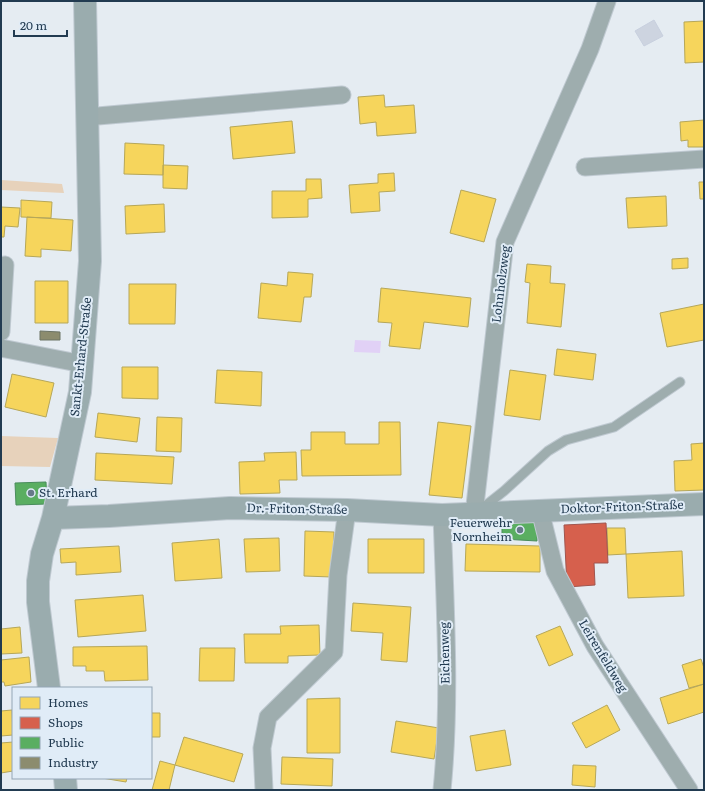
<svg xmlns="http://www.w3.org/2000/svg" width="705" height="791" viewBox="0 0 705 791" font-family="Literata,serif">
<rect width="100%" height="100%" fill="#e5ecf2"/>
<path fill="#e7d2bb" d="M 1,180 L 62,184 L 64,193 L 1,190 Z
M 1,436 L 58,438 L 50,467 L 1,466 Z"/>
<path fill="#e1d1f6" d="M 355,340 L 381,341 L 380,353 L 354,352 Z"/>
<path fill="#f6d55c" stroke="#b6a759" d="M 704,21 L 704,62 L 685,63 L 684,22 Z
M 384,95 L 385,107 L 414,105 L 416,133 L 377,136 L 376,122 L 360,124 L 358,97 Z
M 704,120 L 704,147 L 688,147 L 688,140 L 681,141 L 680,122 Z
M 292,121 L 295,153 L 233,159 L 230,127 Z
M 125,143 L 164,145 L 163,175 L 124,174 Z
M 163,165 L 188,166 L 187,189 L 163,188 Z
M 394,173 L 395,191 L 379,192 L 380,211 L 351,213 L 349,185 L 378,183 L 378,174 Z
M 306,179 L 321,179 L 322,198 L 308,199 L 308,217 L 272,218 L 272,191 L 306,191 Z
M 699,182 L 704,182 L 704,199 L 700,199 Z
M 461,190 L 496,199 L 484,242 L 450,233 Z
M 666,196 L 667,226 L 628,228 L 626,198 Z
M 21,200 L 52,202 L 51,218 L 21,217 Z
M 164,204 L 165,232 L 126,234 L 125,206 Z
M 1,207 L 20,208 L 18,227 L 5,226 L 4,237 L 1,237 Z
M 27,217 L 73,220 L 71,251 L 41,249 L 41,257 L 25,256 Z
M 688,258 L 688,268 L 672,269 L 672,259 Z
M 527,264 L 551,266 L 550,283 L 565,284 L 561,327 L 527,323 L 530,283 L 525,282 Z
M 288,272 L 313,274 L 311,297 L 304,297 L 301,322 L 258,318 L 261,283 L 287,286 Z
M 35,281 L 68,281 L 68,323 L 35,323 Z
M 129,284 L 176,284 L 175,324 L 129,324 Z
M 381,288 L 471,298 L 468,327 L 424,322 L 420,349 L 389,346 L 392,323 L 378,322 Z
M 704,304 L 704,340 L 667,347 L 660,313 Z
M 557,349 L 596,354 L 593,380 L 554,375 Z
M 122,367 L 158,367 L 158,399 L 122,398 Z
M 217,370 L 262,372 L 261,406 L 215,403 Z
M 510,370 L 546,375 L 540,420 L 504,415 Z
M 12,374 L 54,383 L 46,417 L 5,407 Z
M 98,413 L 140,418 L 137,442 L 95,437 Z
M 157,417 L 182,418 L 181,452 L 156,451 Z
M 379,422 L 400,422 L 401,475 L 302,476 L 301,450 L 311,450 L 311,432 L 345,432 L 345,444 L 379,444 Z
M 438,422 L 471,426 L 462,498 L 429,495 Z
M 704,443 L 704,490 L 675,491 L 674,461 L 692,460 L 691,444 Z
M 296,452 L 297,480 L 279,480 L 280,493 L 240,494 L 239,462 L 265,461 L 264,453 Z
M 96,453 L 174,457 L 172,484 L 95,480 Z
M 607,528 L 625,528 L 626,554 L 608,555 Z
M 305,531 L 334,532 L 332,577 L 304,576 Z
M 279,538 L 280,571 L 246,572 L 244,539 Z
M 219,539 L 222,578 L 175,581 L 172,543 Z
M 368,539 L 424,539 L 424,573 L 368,573 Z
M 466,544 L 540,546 L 540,572 L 465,571 Z
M 119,546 L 121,572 L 76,575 L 76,562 L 61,563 L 60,549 Z
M 682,551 L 684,596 L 628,598 L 626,554 Z
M 143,595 L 146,631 L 78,637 L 75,600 Z
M 353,603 L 411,607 L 407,662 L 381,660 L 383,633 L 351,631 Z
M 319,625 L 320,655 L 288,656 L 288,663 L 245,663 L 244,634 L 281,634 L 280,626 Z
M 560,626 L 573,655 L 549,666 L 536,636 Z
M 20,627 L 22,653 L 1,654 L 1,629 Z
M 147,646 L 148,680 L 105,681 L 104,671 L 86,671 L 86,666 L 73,666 L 73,647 Z
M 200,648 L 235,648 L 234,681 L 199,681 Z
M 29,657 L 31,682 L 5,686 L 4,682 L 1,682 L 1,660 Z
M 701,659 L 704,668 L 704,684 L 689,688 L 682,665 Z
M 704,684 L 704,712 L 668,724 L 660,698 Z
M 340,698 L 340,753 L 307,753 L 307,699 Z
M 607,705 L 620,730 L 586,748 L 572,723 Z
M 12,710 L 13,735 L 1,736 L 1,711 Z
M 151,713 L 160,713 L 160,737 L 151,737 Z
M 396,721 L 439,728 L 434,759 L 391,752 Z
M 505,730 L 511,765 L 476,771 L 470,736 Z
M 184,737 L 243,754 L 234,782 L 175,765 Z
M 1,740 L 1,743 L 13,742 L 13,771 L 1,773 Z
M 282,757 L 333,759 L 332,786 L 281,784 Z
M 160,761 L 175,765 L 169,790 L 152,790 Z
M 573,765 L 596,766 L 595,787 L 572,785 Z
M 102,778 L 127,778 L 126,782 Z"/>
<path fill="#d6604d" stroke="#a0554e" d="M 606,523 L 608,563 L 594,563 L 595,585 L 567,587 L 564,525 Z"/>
<path fill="#5aae61" stroke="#498c5c" d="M 46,482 L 47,504 L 16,505 L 15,483 Z
M 502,520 L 538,522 L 537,541 L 502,539 Z"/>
<path fill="#8c8c6e" stroke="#6c7465" d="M 40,331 L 60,332 L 60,340 L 40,340 Z"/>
<path fill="#cdd4e0" stroke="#c8d0df" d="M 654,20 L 663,36 L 644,46 L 635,31 Z"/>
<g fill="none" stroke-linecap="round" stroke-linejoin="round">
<defs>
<path id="lane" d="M 480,510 L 504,491 L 548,451 L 566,440 L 614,427 L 680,382"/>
<path id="street" d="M 86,117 L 342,95
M 585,167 L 704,159
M 1,332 L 5,265
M 1,348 L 83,364
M 540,510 L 555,571 L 595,646 L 689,790
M 474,514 L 505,242 L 590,49 L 607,1
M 264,790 L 262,748 L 268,717 L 334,652 L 338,575 L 347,510
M 442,790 C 451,699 445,606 442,515"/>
<path id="secondary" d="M 53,518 L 109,516 L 230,508 L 347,510 L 442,515 L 704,504
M 49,688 L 38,602 L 38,581 L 42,554 L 53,518 L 80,392 L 90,261 L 85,1
M 65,778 L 66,790"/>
</defs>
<use href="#lane" stroke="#bfc9d1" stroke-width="11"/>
<use href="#street" stroke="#bfc9d1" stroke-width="19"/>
<use href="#secondary" stroke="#bfc9d1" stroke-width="24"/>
<use href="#lane" stroke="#9eadae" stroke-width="9"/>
<use href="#street" stroke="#9eadae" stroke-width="17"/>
<use href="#secondary" stroke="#9aacae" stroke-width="22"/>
</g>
<g fill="#667989" stroke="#e0ecf7" stroke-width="1.5">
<circle cx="31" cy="493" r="4"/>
<circle cx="520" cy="530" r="4"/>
</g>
<g text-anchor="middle" stroke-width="4" stroke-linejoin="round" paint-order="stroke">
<g font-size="12" fill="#223b51" stroke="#e0ecf7">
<text transform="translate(501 284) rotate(-83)" y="4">Lohnholzweg</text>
<text transform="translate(81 357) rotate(-84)" y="4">Sankt-Erhard-Straße</text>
<text transform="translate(622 507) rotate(-2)" y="4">Doktor-Friton-Straße</text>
<text transform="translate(297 509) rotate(1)" y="4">Dr.-Friton-Straße</text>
<text transform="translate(445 653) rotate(-91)" y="4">Eichenweg</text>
<text transform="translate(603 656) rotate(59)" y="4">Leirenfeldweg</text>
</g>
<g font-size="12" fill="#223b51" stroke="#e0ecf7" text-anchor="start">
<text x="39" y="497">St. Erhard</text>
<text x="512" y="527" text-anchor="end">Feuerwehr<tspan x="512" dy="14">Nornheim</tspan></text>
</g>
</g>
<rect width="705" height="791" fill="none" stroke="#223b51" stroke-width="4"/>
<rect x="12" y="687" width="140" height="92" fill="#e0ecf7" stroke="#94a5b5"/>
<rect x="20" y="697" width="20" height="12" fill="#f6d55c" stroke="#94a5b5"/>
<text x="48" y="707" font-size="12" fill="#223b51">Homes</text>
<rect x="20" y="717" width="20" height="12" fill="#d6604d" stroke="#94a5b5"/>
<text x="48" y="727" font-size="12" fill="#223b51">Shops</text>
<rect x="20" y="737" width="20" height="12" fill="#5aae61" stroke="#94a5b5"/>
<text x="48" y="747" font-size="12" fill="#223b51">Public</text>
<rect x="20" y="757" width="20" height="12" fill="#8c8c6e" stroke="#94a5b5"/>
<text x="48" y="767" font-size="12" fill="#223b51">Industry</text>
<path d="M14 30v6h53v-6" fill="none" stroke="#223b51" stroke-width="2"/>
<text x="20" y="30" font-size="12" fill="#223b51" stroke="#e0ecf7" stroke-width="3" paint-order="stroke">20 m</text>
</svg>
